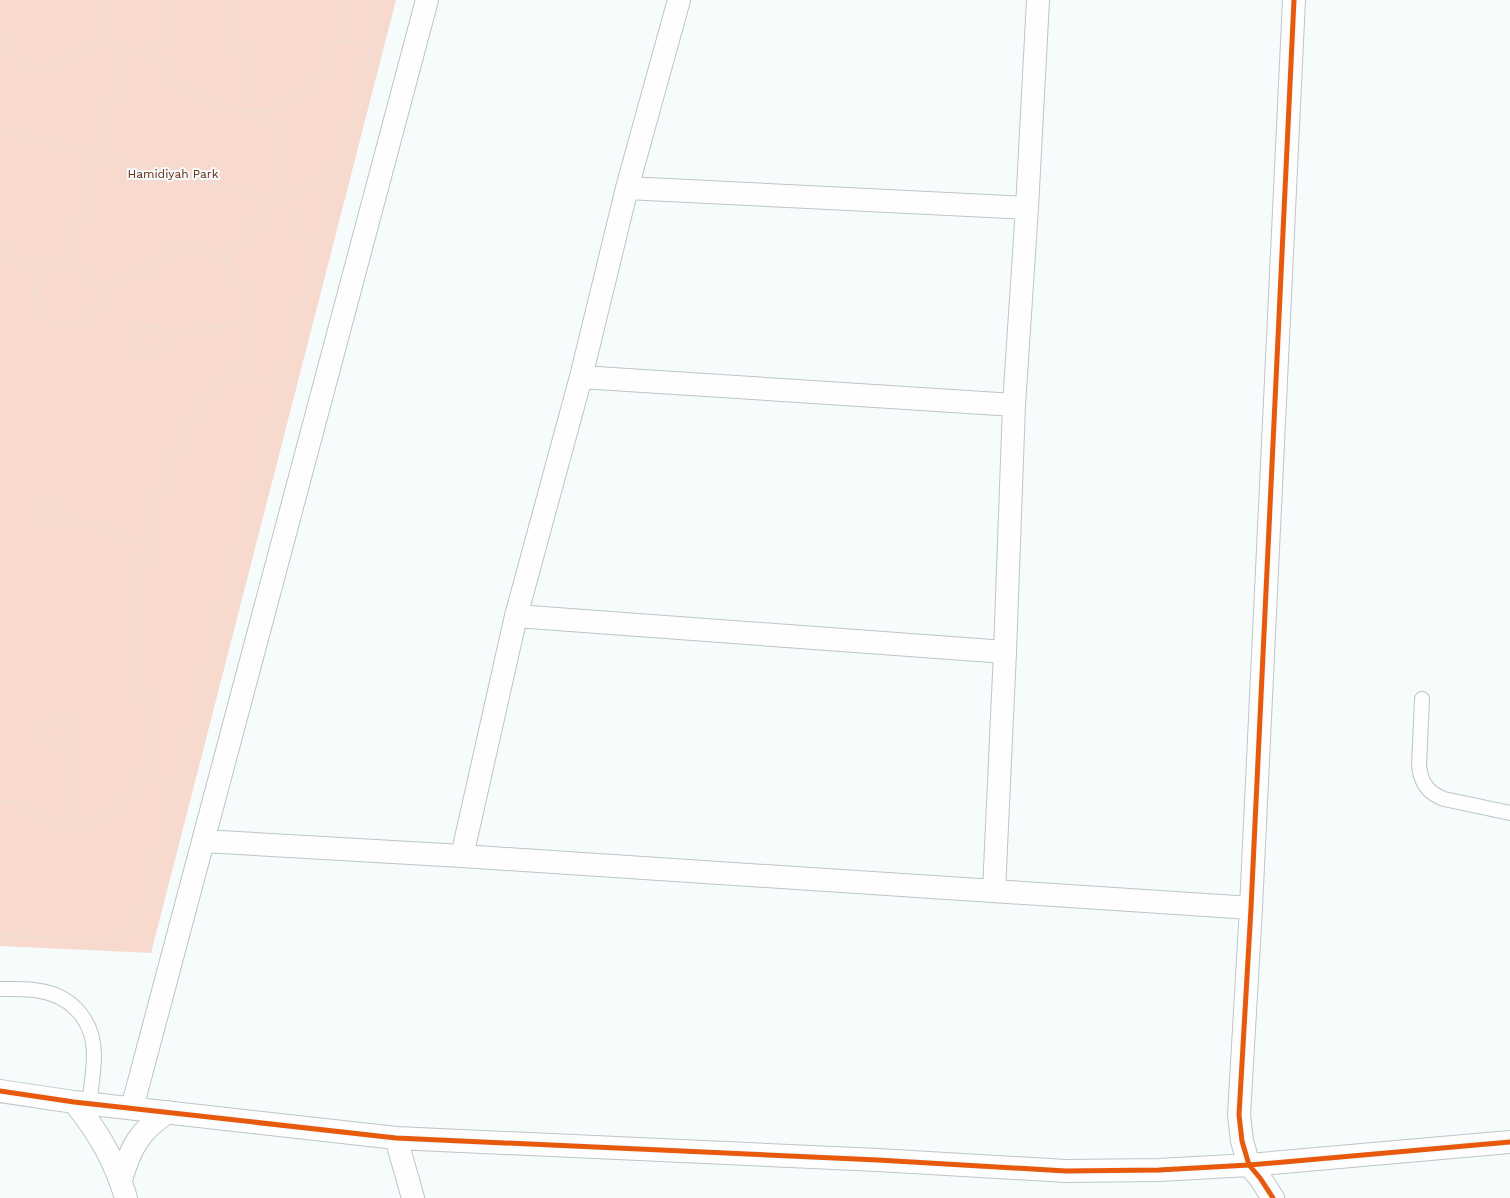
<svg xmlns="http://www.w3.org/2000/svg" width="1510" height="1198" viewBox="0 0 1510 1198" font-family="'Work Sans',sans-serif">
<rect width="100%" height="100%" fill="#f6fbfc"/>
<path fill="#f8d9ce" d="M 0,0 L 396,0 L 151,953 L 0,946 Z"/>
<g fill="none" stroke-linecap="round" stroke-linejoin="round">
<defs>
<path id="service" d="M 1422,699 L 1419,766 C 1421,783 1428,793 1444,799 L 1510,813
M 0,989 C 13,989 27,988 40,991 C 72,996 94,1021 94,1055 C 94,1071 91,1088 89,1104"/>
<path id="minor" d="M 627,188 L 1027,208
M 581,377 L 1014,405
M 516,616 L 1005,652
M 203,841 L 462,856 L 1251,908
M 462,856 L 516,616 L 581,377 L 627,188 L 679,0
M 994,891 L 1005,652 L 1014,405 L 1027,208 L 1038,0
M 0,1091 L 74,1102 L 396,1138 L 878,1160 L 1066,1171 L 1159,1170 L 1249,1165 L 1510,1142
M 74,1102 C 99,1133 115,1161 126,1198
M 132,1108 L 427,0
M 396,1138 L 413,1198
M 121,1180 C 130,1148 140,1130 168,1112
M 1273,1198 L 1260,1178 L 1249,1165 L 1242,1141 L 1239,1115 L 1251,908 L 1294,0"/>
</defs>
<use href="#service" stroke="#bcc5c7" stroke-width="16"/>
<use href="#minor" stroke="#bcc5c7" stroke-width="24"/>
<path stroke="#e3e5e5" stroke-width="2.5" stroke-dasharray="1 3" stroke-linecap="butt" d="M 104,0 C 81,75 195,60 166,0
M 234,7 L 249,112
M 0,35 C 6,43 11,53 19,59 C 48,82 81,50 105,35
M 338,40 L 372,47
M 152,48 C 158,58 163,70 172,78 C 215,123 293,125 327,67 C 332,59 335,50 337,42 C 342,28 346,15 346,0
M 267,110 C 269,116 272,122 273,128 C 278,150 275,175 272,197
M 0,130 L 283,200 L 342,163
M 283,200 L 316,261
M 0,243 C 13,263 27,264 49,266
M 225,261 C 248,242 259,226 264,195
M34 294a32 32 0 1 1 64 0a32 32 0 1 1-64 0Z
M 70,262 L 125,50
M133 341a15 15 0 1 1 30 0a15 15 0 1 1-30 0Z
M 163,338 L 250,319
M 236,370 L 281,386
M36 514a12 12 0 1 1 24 0a12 12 0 1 1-24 0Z
M 61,516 L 147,542
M45 733a16 16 0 1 1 32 0a16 16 0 1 1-32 0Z
M 66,748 L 75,787 L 76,827
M 144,776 L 178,787
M 0,801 C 17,802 29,810 44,819 C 50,822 57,827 63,828 C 69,829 75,827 81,827 C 94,826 106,820 115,811 C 125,801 136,789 143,777 C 147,771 148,763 149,756 C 154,724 144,702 139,671 C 134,637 136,604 142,571 C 150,524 163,476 185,434 C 194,416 207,400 221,385 C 225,380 232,376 236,370 C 256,343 253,302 236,275 C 227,260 210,246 191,245 C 167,245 161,262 144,272 C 130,281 113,282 98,285
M 0,935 L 107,942 C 122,941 131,935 140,923 L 178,787 L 281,386 L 316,262 L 384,0"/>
<use href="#service" stroke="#fefeff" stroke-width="14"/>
<use href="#minor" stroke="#fefeff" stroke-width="22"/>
<defs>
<path id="cycleway" d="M 0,1091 L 74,1102 L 396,1138 L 878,1160 L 1066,1171 L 1159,1170 L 1249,1165 L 1510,1142
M 1273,1198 L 1260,1178 L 1249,1165 L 1242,1141 L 1239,1115 L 1251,908 L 1294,0"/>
</defs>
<use href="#cycleway" stroke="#f4fcfe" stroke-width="8"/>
<use href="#cycleway" stroke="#e8590c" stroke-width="5"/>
</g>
<g text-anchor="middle" stroke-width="4" stroke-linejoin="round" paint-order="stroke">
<g font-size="12" fill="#6f2a0f" stroke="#f4fcfe">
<text x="173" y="178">Hamidiyah Park</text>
</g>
</g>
</svg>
